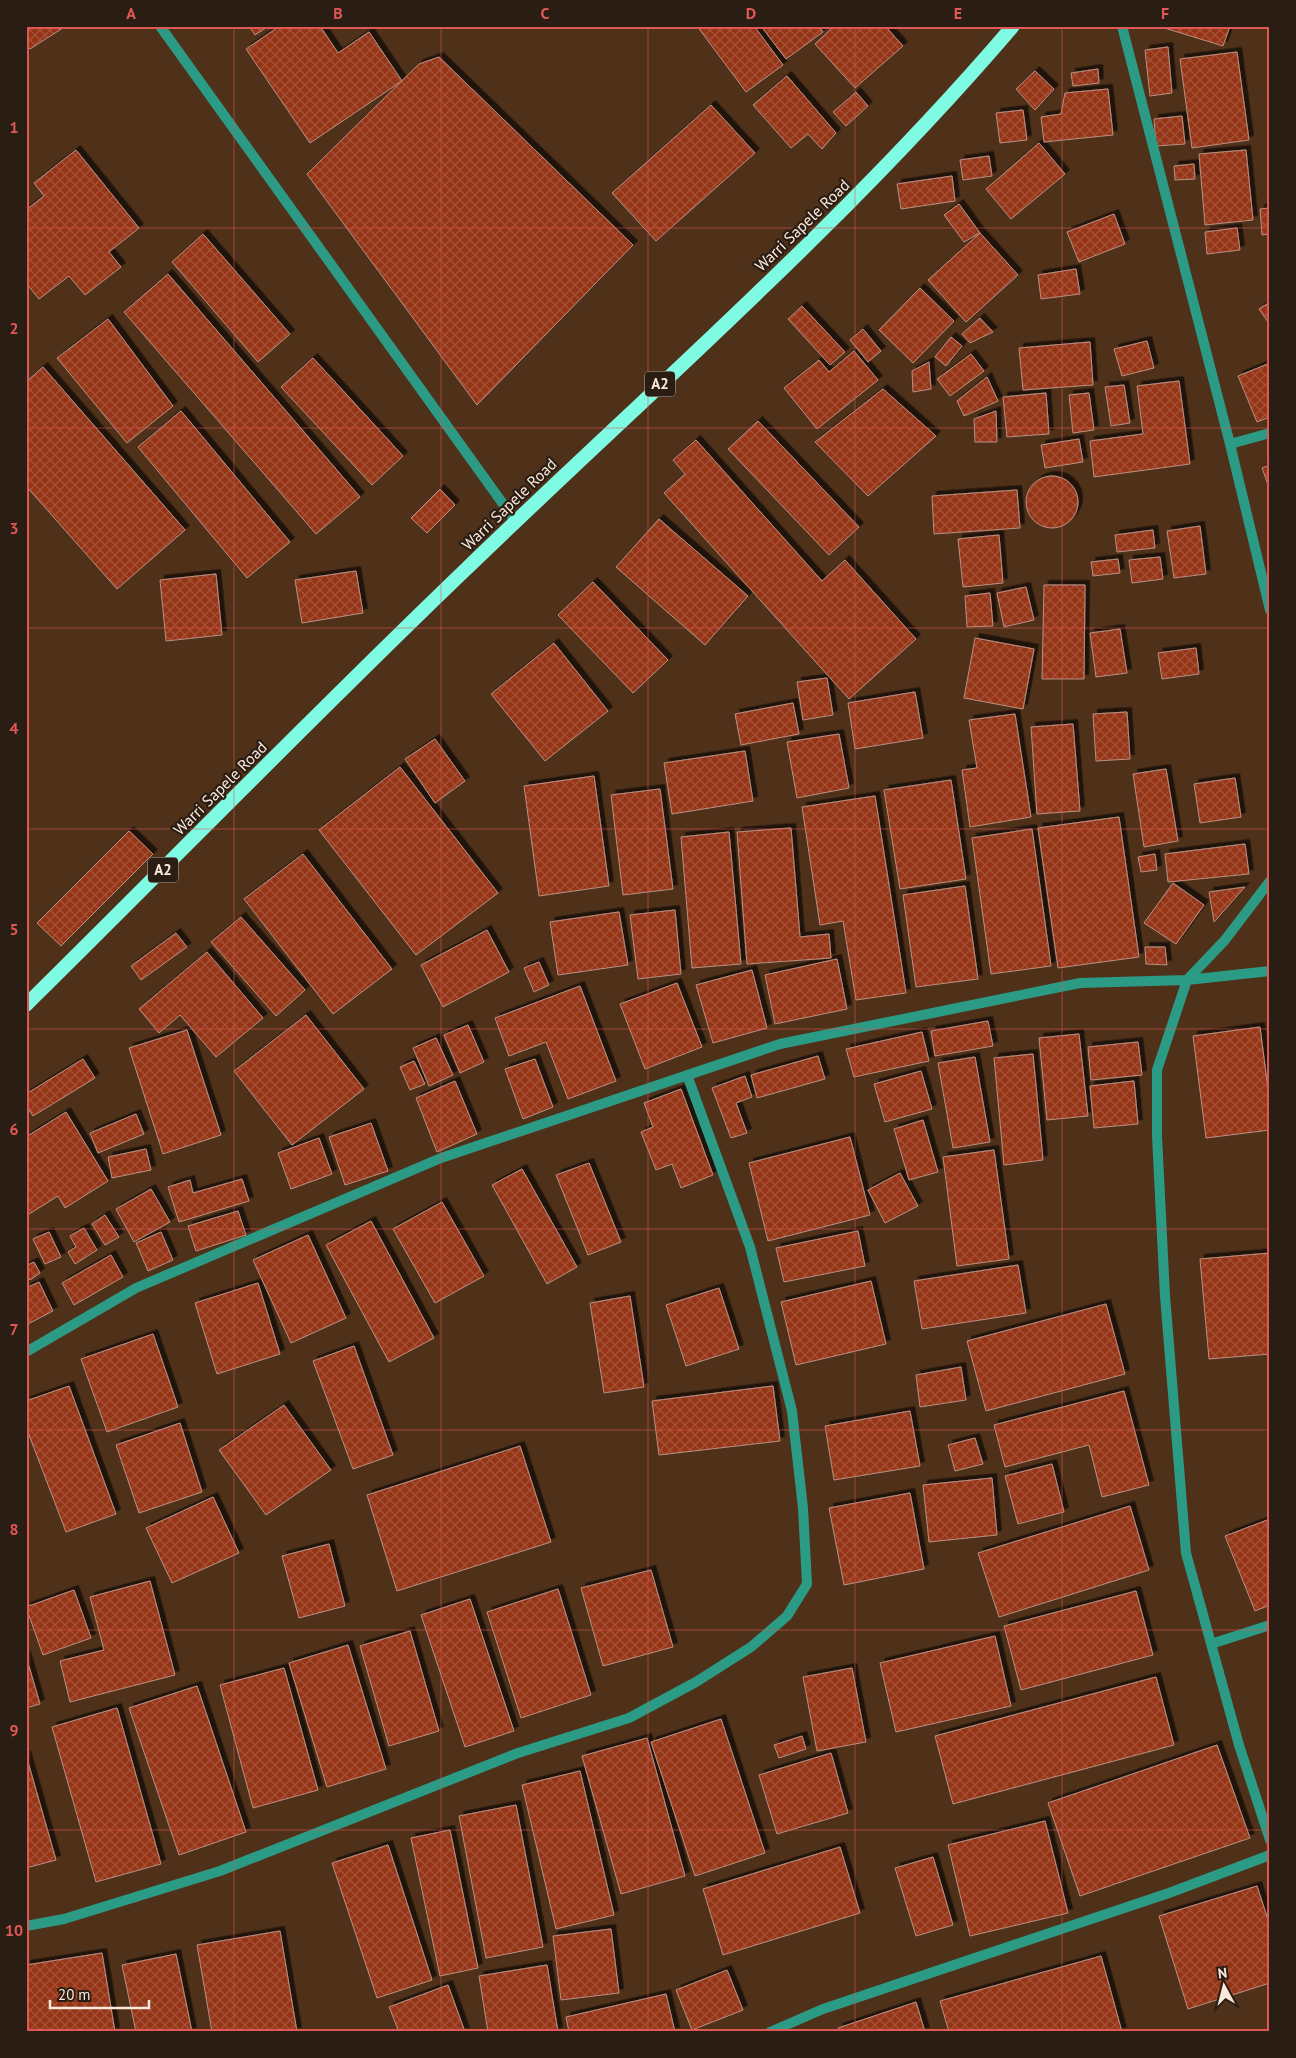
<svg xmlns="http://www.w3.org/2000/svg" width="1296" height="2058" viewBox="0 0 1296 2058" font-family="'PT Sans',sans-serif">
<defs>
<pattern id="building-cross-hatch" width="8" height="8" patternUnits="userSpaceOnUse" patternTransform="scale(1.25)"><rect width="8" height="8" fill="#953518"/><path d="M0 0l8 8M0 8l8-8" fill="none" stroke="#a55239"/></pattern>
<filter id="shadow"><feDropShadow dx="4.5" dy="-4.5" stdDeviation="0" flood-color="#0009"/></filter>
</defs>
<rect width="100%" height="100%" fill="#4f311a"/>
<path fill="url(#building-cross-hatch)" stroke="#bb8f82" filter="url(#shadow)" d="M 26,26 L 66,26 L 30,49 L 26,44 Z
M 249,26 L 269,26 L 255,35 Z
M 280,26 L 320,26 L 338,53 L 369,32 L 402,81 L 310,143 L 246,49 Z
M 697,26 L 754,26 L 783,65 L 746,92 Z
M 761,26 L 819,26 L 823,32 L 786,59 Z
M 834,26 L 885,26 L 903,46 L 855,88 L 815,44 Z
M 1158,26 L 1230,26 L 1223,46 Z
M 1168,47 L 1172,93 L 1150,96 L 1145,50 Z
M 1237,52 L 1249,140 L 1192,148 L 1180,59 Z
M 439,57 L 633,245 L 477,405 L 307,174 L 419,64 Z
M 1098,69 L 1099,83 L 1073,86 L 1071,73 Z
M 1035,71 L 1054,89 L 1035,110 L 1016,89 Z
M 787,76 L 836,133 L 822,149 L 808,134 L 791,148 L 753,105 Z
M 1108,89 L 1113,135 L 1044,142 L 1041,117 L 1061,114 L 1065,93 Z
M 856,92 L 868,106 L 846,126 L 833,112 Z
M 711,105 L 755,153 L 656,241 L 612,193 Z
M 1023,110 L 1027,140 L 1000,143 L 996,113 Z
M 1182,116 L 1185,144 L 1156,146 L 1154,119 Z
M 1039,143 L 1065,174 L 1011,219 L 986,189 Z
M 76,150 L 139,228 L 109,252 L 121,267 L 85,295 L 69,276 L 39,299 L 26,283 L 26,210 L 44,196 L 34,183 Z
M 1246,150 L 1253,220 L 1205,225 L 1199,154 Z
M 989,156 L 992,176 L 963,180 L 960,160 Z
M 1194,164 L 1195,179 L 1175,180 L 1174,166 Z
M 952,176 L 955,201 L 901,209 L 897,184 Z
M 959,204 L 980,233 L 964,242 L 944,215 Z
M 1270,208 L 1270,234 L 1262,235 L 1260,209 Z
M 1114,214 L 1125,244 L 1079,262 L 1067,232 Z
M 1237,228 L 1240,250 L 1207,254 L 1205,232 Z
M 980,233 L 1018,275 L 966,322 L 928,280 Z
M 203,234 L 290,334 L 258,362 L 172,262 Z
M 1076,269 L 1080,294 L 1041,299 L 1038,275 Z
M 168,274 L 360,497 L 316,534 L 124,312 Z
M 920,288 L 954,321 L 913,363 L 879,330 Z
M 1270,302 L 1270,325 L 1259,309 Z
M 802,306 L 845,352 L 830,365 L 788,319 Z
M 980,318 L 993,332 L 970,343 L 962,334 Z
M 108,319 L 173,406 L 127,443 L 57,358 Z
M 863,329 L 881,351 L 868,362 L 850,340 Z
M 951,337 L 962,346 L 946,366 L 935,357 Z
M 1147,341 L 1154,368 L 1122,376 L 1114,349 Z
M 1090,342 L 1093,385 L 1023,390 L 1019,348 Z
M 854,351 L 878,380 L 817,429 L 784,388 L 819,360 L 829,372 Z
M 971,354 L 984,371 L 950,396 L 937,379 Z
M 313,358 L 403,456 L 372,485 L 281,387 Z
M 929,362 L 931,389 L 913,392 L 912,371 Z
M 1270,363 L 1270,417 L 1257,422 L 1238,376 Z
M 43,367 L 185,530 L 117,589 L 26,486 L 26,382 Z
M 987,377 L 998,401 L 964,416 L 957,401 Z
M 1179,381 L 1190,464 L 1094,477 L 1090,441 L 1143,434 L 1137,386 Z
M 1124,385 L 1130,423 L 1111,426 L 1105,387 Z
M 883,389 L 936,436 L 868,496 L 815,442 Z
M 1046,393 L 1049,434 L 1007,437 L 1003,397 Z
M 1089,393 L 1094,430 L 1073,433 L 1069,395 Z
M 181,411 L 290,542 L 247,578 L 138,447 Z
M 996,411 L 997,442 L 975,442 L 974,419 Z
M 758,421 L 859,527 L 829,555 L 728,449 Z
M 1079,439 L 1083,462 L 1045,468 L 1041,445 Z
M 696,440 L 822,581 L 845,560 L 916,639 L 849,699 L 664,493 L 685,474 L 673,460 Z
M 1270,465 L 1270,490 L 1262,468 Z
M1026 502a26 26 0 1 1 52 0a26 26 0 1 1-52 0Z
M 440,489 L 455,505 L 427,533 L 411,518 Z
M 1017,490 L 1020,528 L 934,534 L 932,496 Z
M 659,519 L 748,596 L 705,645 L 616,567 Z
M 1200,526 L 1206,574 L 1174,578 L 1167,531 Z
M 1153,530 L 1155,548 L 1117,552 L 1115,535 Z
M 999,535 L 1003,583 L 963,587 L 958,539 Z
M 1160,557 L 1163,579 L 1132,583 L 1129,560 Z
M 1118,559 L 1120,573 L 1093,576 L 1091,562 Z
M 356,571 L 363,613 L 302,623 L 295,580 Z
M 216,574 L 222,635 L 166,641 L 160,580 Z
M 593,582 L 668,660 L 633,693 L 558,615 Z
M 1044,585 L 1085,585 L 1084,679 L 1042,679 Z
M 1026,587 L 1034,620 L 1004,627 L 997,593 Z
M 990,593 L 993,626 L 967,627 L 965,596 Z
M 1120,629 L 1127,673 L 1096,677 L 1090,633 Z
M 975,638 L 1034,649 L 1023,709 L 964,698 Z
M 554,643 L 608,711 L 545,761 L 491,694 Z
M 1196,648 L 1199,674 L 1162,679 L 1158,653 Z
M 827,678 L 833,715 L 803,720 L 797,682 Z
M 915,692 L 923,738 L 855,749 L 848,703 Z
M 793,703 L 799,734 L 741,745 L 735,714 Z
M 1127,712 L 1130,759 L 1096,761 L 1093,714 Z
M 1015,714 L 1031,817 L 970,827 L 962,770 L 977,768 L 969,720 Z
M 1073,724 L 1080,811 L 1037,814 L 1031,727 Z
M 839,734 L 849,788 L 797,798 L 787,742 Z
M 435,739 L 465,781 L 435,803 L 405,759 Z
M 745,751 L 753,801 L 672,814 L 664,763 Z
M 400,767 L 498,893 L 416,955 L 319,830 Z
M 1166,769 L 1178,841 L 1144,847 L 1133,774 Z
M 594,776 L 609,886 L 539,896 L 524,786 Z
M 1235,778 L 1241,817 L 1200,823 L 1194,784 Z
M 951,780 L 966,879 L 900,889 L 884,790 Z
M 660,789 L 673,889 L 623,895 L 611,795 Z
M 875,796 L 906,993 L 856,1000 L 843,921 L 820,925 L 802,807 Z
M 1119,817 L 1139,957 L 1058,968 L 1038,828 Z
M 791,828 L 800,937 L 829,934 L 831,958 L 747,964 L 737,832 Z
M 1032,829 L 1051,966 L 991,974 L 972,838 Z
M 129,831 L 153,854 L 61,946 L 37,923 Z
M 729,832 L 741,964 L 692,968 L 681,837 Z
M 1245,844 L 1249,874 L 1168,882 L 1165,854 Z
M 303,854 L 392,969 L 333,1014 L 244,899 Z
M 1155,854 L 1157,870 L 1141,872 L 1138,857 Z
M 1173,883 L 1204,905 L 1176,944 L 1144,923 Z
M 965,886 L 978,979 L 916,987 L 903,895 Z
M 1245,887 L 1214,922 L 1209,892 Z
M 675,910 L 681,974 L 638,979 L 630,915 Z
M 619,912 L 628,965 L 558,975 L 550,922 Z
M 241,917 L 305,990 L 276,1016 L 211,942 Z
M 487,930 L 509,972 L 443,1007 L 421,965 Z
M 176,933 L 187,947 L 141,980 L 131,966 Z
M 1145,947 L 1165,947 L 1167,965 L 1146,964 Z
M 207,952 L 263,1018 L 216,1057 L 180,1015 L 159,1033 L 139,1009 Z
M 837,959 L 847,1009 L 775,1024 L 765,975 Z
M 539,962 L 549,985 L 534,992 L 524,968 Z
M 752,970 L 767,1028 L 713,1043 L 696,985 Z
M 677,983 L 702,1047 L 645,1069 L 620,1004 Z
M 580,986 L 616,1081 L 568,1099 L 546,1042 L 509,1056 L 495,1018 Z
M 306,1015 L 364,1089 L 292,1145 L 234,1071 Z
M 988,1021 L 993,1046 L 935,1056 L 931,1031 Z
M 468,1025 L 484,1062 L 460,1073 L 444,1035 Z
M 1260,1027 L 1270,1105 L 1270,1130 L 1206,1138 L 1193,1036 Z
M 187,1030 L 221,1135 L 163,1154 L 129,1048 Z
M 922,1032 L 929,1061 L 854,1077 L 846,1049 Z
M 1079,1034 L 1088,1116 L 1047,1120 L 1039,1038 Z
M 436,1038 L 453,1075 L 429,1086 L 413,1048 Z
M 1138,1042 L 1142,1075 L 1091,1080 L 1088,1047 Z
M 1033,1054 L 1043,1160 L 1004,1165 L 994,1058 Z
M 818,1056 L 825,1079 L 757,1098 L 751,1075 Z
M 975,1057 L 990,1142 L 953,1148 L 938,1063 Z
M 83,1059 L 95,1078 L 33,1116 L 26,1105 L 26,1094 Z
M 535,1059 L 553,1107 L 523,1119 L 505,1069 Z
M 414,1061 L 425,1084 L 410,1090 L 400,1067 Z
M 921,1071 L 932,1109 L 885,1122 L 874,1084 Z
M 745,1076 L 752,1097 L 736,1103 L 747,1133 L 731,1138 L 712,1088 Z
M 455,1081 L 477,1134 L 437,1152 L 416,1098 Z
M 1134,1081 L 1138,1124 L 1094,1128 L 1090,1086 Z
M 681,1089 L 713,1175 L 681,1188 L 672,1164 L 656,1170 L 641,1132 L 653,1127 L 644,1103 Z
M 66,1112 L 108,1181 L 65,1208 L 58,1196 L 26,1216 L 26,1137 Z
M 136,1114 L 144,1134 L 98,1153 L 90,1133 Z
M 923,1120 L 938,1172 L 909,1180 L 894,1129 Z
M 371,1123 L 388,1171 L 345,1185 L 329,1137 Z
M 850,1137 L 870,1215 L 768,1241 L 749,1163 Z
M 319,1138 L 332,1174 L 291,1189 L 278,1153 Z
M 146,1149 L 151,1170 L 112,1178 L 108,1157 Z
M 994,1150 L 1009,1259 L 957,1266 L 943,1157 Z
M 589,1163 L 621,1242 L 588,1255 L 556,1175 Z
M 522,1169 L 577,1267 L 547,1284 L 492,1185 Z
M 900,1173 L 918,1206 L 885,1223 L 868,1190 Z
M 242,1179 L 249,1201 L 179,1222 L 168,1187 L 190,1180 L 193,1193 Z
M 151,1189 L 170,1222 L 134,1242 L 116,1209 Z
M 442,1202 L 484,1276 L 435,1303 L 393,1229 Z
M 238,1211 L 246,1235 L 196,1251 L 188,1226 Z
M 105,1215 L 119,1237 L 105,1245 L 92,1224 Z
M 371,1221 L 434,1338 L 389,1362 L 326,1245 Z
M 84,1228 L 97,1250 L 75,1264 L 68,1252 L 76,1247 L 70,1236 Z
M 858,1231 L 865,1266 L 784,1282 L 776,1248 Z
M 49,1232 L 61,1257 L 45,1264 L 33,1239 Z
M 161,1232 L 173,1260 L 148,1271 L 136,1243 Z
M 308,1235 L 346,1318 L 291,1343 L 253,1260 Z
M 1270,1253 L 1270,1354 L 1209,1359 L 1200,1259 Z
M 111,1255 L 123,1277 L 74,1305 L 62,1283 Z
M 34,1262 L 40,1273 L 30,1280 L 26,1274 L 26,1266 Z
M 1018,1265 L 1026,1313 L 922,1329 L 914,1281 Z
M 871,1281 L 886,1344 L 796,1365 L 781,1302 Z
M 39,1282 L 53,1311 L 26,1325 L 26,1288 Z
M 258,1283 L 280,1354 L 217,1374 L 195,1303 Z
M 719,1288 L 739,1349 L 686,1366 L 666,1305 Z
M 630,1296 L 644,1387 L 604,1393 L 590,1303 Z
M 1106,1304 L 1125,1374 L 986,1411 L 967,1341 Z
M 153,1334 L 178,1407 L 107,1432 L 81,1359 Z
M 354,1346 L 393,1455 L 353,1469 L 313,1361 Z
M 961,1367 L 966,1400 L 920,1407 L 916,1375 Z
M 69,1386 L 116,1514 L 66,1532 L 26,1427 L 26,1401 Z
M 773,1386 L 780,1441 L 659,1455 L 652,1401 Z
M 1124,1391 L 1149,1485 L 1102,1497 L 1089,1445 L 1005,1467 L 994,1425 Z
M 284,1405 L 331,1470 L 266,1515 L 219,1450 Z
M 910,1411 L 920,1466 L 834,1480 L 825,1426 Z
M 180,1423 L 202,1492 L 139,1513 L 116,1445 Z
M 975,1438 L 983,1464 L 955,1471 L 948,1445 Z
M 520,1446 L 551,1542 L 397,1591 L 367,1495 Z
M 1052,1464 L 1064,1512 L 1018,1524 L 1005,1476 Z
M 992,1478 L 997,1535 L 929,1542 L 923,1485 Z
M 910,1493 L 924,1569 L 844,1585 L 829,1508 Z
M 213,1497 L 239,1553 L 172,1583 L 146,1528 Z
M 1130,1506 L 1149,1570 L 999,1617 L 978,1553 Z
M 1270,1519 L 1270,1605 L 1255,1611 L 1225,1536 Z
M 329,1544 L 345,1606 L 299,1618 L 282,1556 Z
M 651,1570 L 673,1647 L 603,1666 L 581,1588 Z
M 150,1581 L 175,1675 L 70,1702 L 60,1661 L 104,1650 L 90,1597 Z
M 558,1589 L 591,1695 L 521,1718 L 487,1612 Z
M 74,1590 L 91,1638 L 43,1655 L 26,1607 Z
M 1136,1591 L 1153,1655 L 1021,1690 L 1004,1626 Z
M 470,1599 L 514,1731 L 465,1747 L 421,1615 Z
M 410,1631 L 439,1731 L 389,1746 L 360,1646 Z
M 995,1636 L 1011,1706 L 896,1732 L 880,1663 Z
M 348,1645 L 386,1769 L 327,1787 L 289,1663 Z
M 26,1656 L 40,1704 L 26,1708 Z
M 284,1668 L 318,1790 L 253,1808 L 220,1685 Z
M 852,1668 L 866,1742 L 817,1751 L 803,1677 Z
M 1156,1677 L 1174,1745 L 953,1804 L 935,1736 Z
M 197,1686 L 246,1832 L 179,1855 L 129,1708 Z
M 117,1708 L 161,1864 L 96,1882 L 52,1727 Z
M 721,1719 L 765,1853 L 695,1876 L 651,1742 Z
M 802,1736 L 806,1749 L 779,1758 L 774,1745 Z
M 647,1738 L 685,1876 L 621,1894 L 582,1756 Z
M 1217,1745 L 1250,1838 L 1080,1896 L 1048,1803 Z
M 831,1753 L 848,1813 L 777,1834 L 759,1775 Z
M 26,1755 L 56,1860 L 26,1868 Z
M 580,1771 L 614,1915 L 556,1929 L 522,1785 Z
M 516,1805 L 543,1947 L 486,1958 L 459,1816 Z
M 1045,1821 L 1068,1913 L 970,1936 L 948,1845 Z
M 450,1830 L 478,1968 L 440,1976 L 411,1838 Z
M 388,1845 L 432,1980 L 377,1998 L 332,1863 Z
M 840,1847 L 860,1913 L 723,1955 L 703,1889 Z
M 933,1857 L 953,1925 L 916,1936 L 895,1868 Z
M 1257,1886 L 1270,1926 L 1270,1983 L 1188,2009 L 1159,1916 Z
M 611,1929 L 619,1993 L 561,2000 L 553,1936 Z
M 280,1931 L 297,2032 L 212,2032 L 197,1945 Z
M 102,1953 L 115,2032 L 26,2032 L 26,1965 Z
M 176,1954 L 192,2032 L 136,2032 L 122,1965 Z
M 1101,1956 L 1122,2032 L 949,2032 L 940,2001 Z
M 547,1965 L 558,2032 L 488,2032 L 479,1976 Z
M 727,1970 L 743,2010 L 692,2030 L 676,1990 Z
M 448,1985 L 465,2032 L 399,2032 L 389,2007 Z
M 666,1994 L 675,2032 L 569,2032 L 566,2017 Z
M 916,2002 L 925,2032 L 839,2032 L 838,2028 Z"/>
<g fill="none" stroke-linecap="round" stroke-linejoin="round">
<path stroke="#2c9b86" stroke-width="10" d="M 160,26 L 516,522
M 1122,26 L 1230,444 L 1270,610
M 1230,444 L 1270,433
M 1270,881 L 1225,940 L 1187,980 L 1157,1070 L 1157,1136 L 1165,1296 L 1186,1553 L 1239,1745 L 1270,1840
M 26,1352 L 136,1288 L 441,1158 L 780,1044 L 1080,983 L 1187,980 L 1270,971
M 1211,1644 L 1270,1625
M 26,1926 L 64,1919 L 220,1871 L 518,1753 L 629,1718 L 696,1682 L 751,1647 L 787,1616 L 807,1584 L 803,1508 L 792,1411 L 750,1247 L 687,1075
M 770,2032 L 823,2009 L 1169,1893 L 1270,1855"/>
<path stroke="#7ffae3" stroke-width="14" d="M 26,1005 C 172,861 315,714 463,572 C 648,393 845,223 1013,26"/>
</g>
<path fill="none" stroke="#e05855" stroke-width="1" stroke-opacity="0.55" d="M 234,26 L 234,2032M 441,26 L 441,2032M 648,26 L 648,2032M 855,26 L 855,2032M 1062,26 L 1062,2032M 26,228 L 1270,228M 26,428 L 1270,428M 26,628 L 1270,628M 26,829 L 1270,829M 26,1029 L 1270,1029M 26,1229 L 1270,1229M 26,1430 L 1270,1430M 26,1630 L 1270,1630M 26,1830 L 1270,1830"/>
<g text-anchor="middle" stroke-width="4.5" stroke-linejoin="round" paint-order="stroke">
<g fill="#2a1d13" stroke="#bdac9f" stroke-width="1">
<rect x="645" y="371.5" width="30" height="25" rx="4"/>
<rect x="148" y="857.5" width="30" height="25" rx="4"/>
</g>
<g font-size="15" font-weight="bold" fill="#fce9db">
<text x="660" y="389">A2</text>
<text x="163" y="875">A2</text>
</g>
<g font-size="16" fill="#fce9db" stroke="#2a1d13">
<text transform="translate(802 225) rotate(-44)" y="6">Warri Sapele Road</text>
<text transform="translate(509 504) rotate(-44)" y="6">Warri Sapele Road</text>
<text transform="translate(220 788) rotate(-45)" y="6">Warri Sapele Road</text>
</g>
</g>
<rect width="1296" height="2058" fill="none" stroke="#2a1d13" stroke-width="55"/>
<g transform="translate(1224 1986) rotate(353)" stroke="#2a1d13" stroke-width="4" paint-order="stroke">
<path d="M0-4L9 19L0 12L-9 19Z" fill="#fce9db"/>
<text y="-8" font-size="14" font-weight="bold" text-anchor="middle" fill="#fce9db">N</text>
</g>
<path d="M50 2000v8h99v-8" fill="none" stroke="#fce9db" stroke-width="2.5"/>
<text x="58" y="2000" font-size="15" fill="#fce9db" stroke="#2a1d13" stroke-width="4" paint-order="stroke">20 m</text>
<rect x="28" y="28" width="1240" height="2002" fill="none" stroke="#e05855" stroke-width="2"/>
<g font-size="16" text-anchor="middle" font-weight="bold" fill="#e05855">
<text x="131" y="19">A</text>
<text x="338" y="19">B</text>
<text x="545" y="19">C</text>
<text x="751" y="19">D</text>
<text x="958" y="19">E</text>
<text x="1165" y="19">F</text>
<text x="14" y="133">1</text>
<text x="14" y="334">2</text>
<text x="14" y="534">3</text>
<text x="14" y="734">4</text>
<text x="14" y="935">5</text>
<text x="14" y="1135">6</text>
<text x="14" y="1335">7</text>
<text x="14" y="1535">8</text>
<text x="14" y="1736">9</text>
<text x="14" y="1936">10</text>
</g>
</svg>
